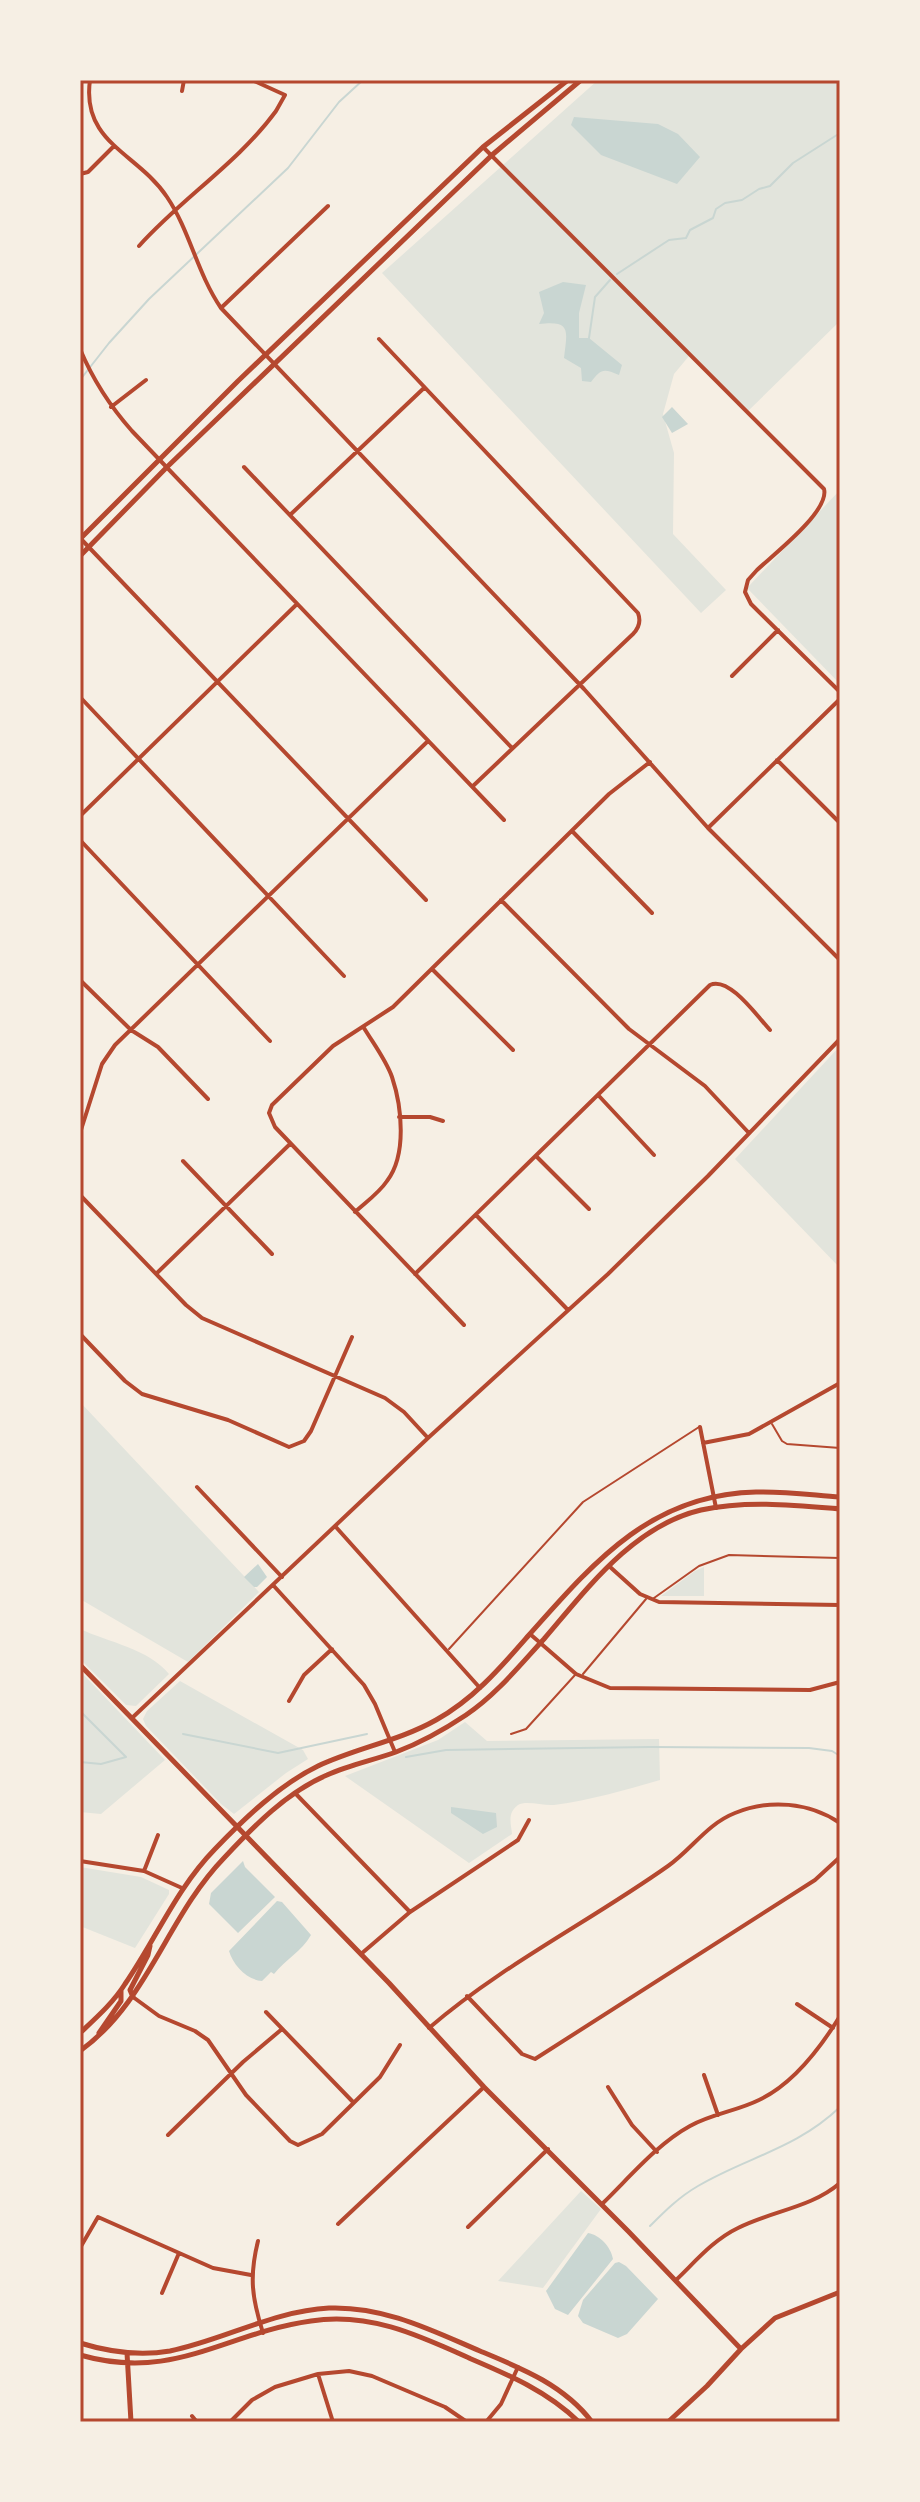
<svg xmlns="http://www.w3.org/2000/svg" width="920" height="2502" viewBox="0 0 920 2502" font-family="'Work Sans',sans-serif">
<rect width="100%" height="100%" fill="#f6efe4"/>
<path fill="#e2e4dc" d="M 598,80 L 840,80 L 840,321 L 746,413 L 689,356 L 674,374 L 663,414 L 674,453 L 673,534 L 726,590 L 701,613 L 382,273 Z
M 840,490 L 840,684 L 747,588 Z
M 840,1046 L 840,1268 L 735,1159 Z
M 80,1402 L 259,1592 L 188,1662 L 80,1599 Z
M 704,1567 L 704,1596 L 661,1596 L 695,1571 Z
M 80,1629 C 108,1642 149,1649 169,1674 L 136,1706 L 126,1705 L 80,1659 Z
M 80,1671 L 165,1760 L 101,1814 L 80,1812 Z
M 180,1681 L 303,1750 L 308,1759 L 286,1773 L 234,1814 L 221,1804 L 146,1726 L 143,1719 L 147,1711 Z
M 465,1722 L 487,1741 L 659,1739 L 660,1780 C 625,1790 591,1800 554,1805 C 543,1806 526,1800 518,1805 C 507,1813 511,1823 512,1834 L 469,1863 L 345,1776 L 438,1740 Z
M 80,1867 L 141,1877 L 169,1890 L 169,1894 L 135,1948 L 80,1926 Z
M 581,2191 L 601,2209 L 543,2288 L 498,2281 Z"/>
<path fill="#c9d6d2" d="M 574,117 L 658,124 L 678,134 L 700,157 L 677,184 L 601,155 L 571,125 Z
M 563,282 L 586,285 L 579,313 L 579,338 L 589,338 L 622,365 L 619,375 C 603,368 601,369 591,382 L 582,381 L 581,368 L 564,358 C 567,331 572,320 539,324 L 544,313 L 539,292 Z
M 672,407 L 688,424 L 672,433 L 662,417 Z
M 258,1564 L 267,1577 L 257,1587 L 254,1587 L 244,1577 Z
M 451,1807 L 496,1813 L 497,1827 L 483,1834 L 451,1813 Z
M 243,1861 L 245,1867 L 275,1897 L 238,1933 L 209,1904 L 211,1893 Z
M 277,1901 L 282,1902 L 311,1935 C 302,1951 285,1960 274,1974 L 271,1972 L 262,1981 C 247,1980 233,1965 229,1951 Z
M 588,2233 C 600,2235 611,2247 613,2259 L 568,2315 L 555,2309 L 546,2291 Z
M 619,2262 L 626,2266 L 658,2299 L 627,2334 L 618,2338 L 583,2323 L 578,2316 L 583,2300 L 615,2263 Z"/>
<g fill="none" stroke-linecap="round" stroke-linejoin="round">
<path stroke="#c9d6d2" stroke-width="2" d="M 617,274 L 669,240 L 686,238 L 690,230 L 713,218 L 716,209 L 725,203 L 742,200 L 759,189 L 770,186 L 793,163 L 840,133
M 589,338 L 595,297 L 610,280
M 80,380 L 109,343 L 149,299 L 288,168 L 339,102 L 363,80
M 80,1711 L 126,1757 L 101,1764 L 80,1762
M 183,1734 L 278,1753 L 367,1734
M 406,1757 L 446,1750 L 650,1747 L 809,1748 L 832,1751 L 840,1756
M 650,2226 C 665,2211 679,2197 698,2186 C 747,2157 796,2149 840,2107"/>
<path stroke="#b5482f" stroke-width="2" d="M 772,1424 L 782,1441 L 787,1444 L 840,1448
M 654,1598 L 699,1566 L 729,1555 L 840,1558
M 449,1649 L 583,1502 L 699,1427
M 583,1674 L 646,1599
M 511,1734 L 526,1729 L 575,1675"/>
<path stroke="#b5482f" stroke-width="4" d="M 90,80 C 81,143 138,153 167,197 C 190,231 197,273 221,308 L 584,689 L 708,828 L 840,960
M 182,91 L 184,80
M 483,147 L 824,489 C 830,511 773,555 757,570 L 748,580 L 745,592 L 751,604 L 840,692
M 80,174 L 88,172 L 114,146
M 139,246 C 182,198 238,163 276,111 L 285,95 L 252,80
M 221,308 L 328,206
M 379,339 L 638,613 C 641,621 639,628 633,634 L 473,786
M 80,349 C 93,380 109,405 132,431 L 504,820
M 111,407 L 146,380
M 244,467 L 512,748
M 290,515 L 424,388
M 81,539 L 426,900
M 732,676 L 778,630
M 80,697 L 344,976
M 777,760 L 840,823
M 80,816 L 297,604
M 708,828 L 840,699
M 572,831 L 652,913
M 80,840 L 270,1041
M 501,900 L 629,1029 L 705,1086 L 748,1132
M 432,969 L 513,1050
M 80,980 L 131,1030 L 158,1047 L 208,1099
M 599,1096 L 654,1155
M 399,1117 L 430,1117 L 443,1121
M 80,1133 L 102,1064 L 115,1045 L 428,741
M 537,1157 L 589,1209
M 183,1161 L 272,1254
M 80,1195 L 186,1305 L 202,1318 L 385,1398 L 404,1412 L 428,1438
M 355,1212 C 366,1202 379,1193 387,1181 C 407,1155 402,1107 392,1077 C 386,1060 373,1043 364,1028
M 476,1215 L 568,1310
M 157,1273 L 290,1144
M 415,1274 L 710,985 C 729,976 757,1016 770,1030
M 464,1325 L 275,1127 L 269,1113 L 272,1105 L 333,1046 L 393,1007 L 609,794 L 650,762
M 80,1334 L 125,1381 L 142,1394 L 228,1420 L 289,1447 L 304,1441 L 311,1431 L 352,1337
M 700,1427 L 716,1508
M 703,1443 L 749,1434 L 840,1383
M 197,1487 L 282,1577
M 335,1526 L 480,1688
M 609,1566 L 640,1594 L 659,1602 L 840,1605
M 273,1585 L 364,1685 L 375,1704 L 395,1752
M 530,1634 L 576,1674 L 610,1688 L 810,1690 L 840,1682
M 289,1701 L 304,1675 L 332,1649
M 132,1718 L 428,1438 L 608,1274 L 708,1176 L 840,1039
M 295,1793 L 410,1912
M 80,1861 L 144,1871 L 182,1888
M 144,1871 L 158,1835
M 361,1954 L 410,1912 L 518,1840 L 529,1820
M 467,1996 L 522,2054 L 535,2059 L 815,1880 L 840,1857
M 133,1997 L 159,2016 L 195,2031 L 208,2040 L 246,2095 L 290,2141 L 298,2145 L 322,2134 L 380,2077 L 400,2045
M 797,2004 L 833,2028
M 266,2012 L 353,2102
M 429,2028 C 502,1965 589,1922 668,1866 C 692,1849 707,1824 735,1813 C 769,1799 809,1802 840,1823
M 704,2075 L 718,2115
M 608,2087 L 632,2125 L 657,2152
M 168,2135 L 243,2062 L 282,2029
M 602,2204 C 629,2178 657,2144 690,2126 C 711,2114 737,2111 759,2100 C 793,2084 821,2047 840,2016
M 338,2224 L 484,2087
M 468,2227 L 548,2149
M 258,2241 C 249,2277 252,2298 263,2333
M 80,2248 L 98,2217 L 213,2268 L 251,2275
M 676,2280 C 695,2262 713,2240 738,2228 C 771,2211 811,2208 840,2183
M 162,2293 L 179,2253
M 318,2374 L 333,2422
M 192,2416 L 197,2422
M 230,2422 L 252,2400 L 275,2387 L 318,2374 L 349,2371 L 372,2376 L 445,2407 L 467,2422
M 486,2422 L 501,2404 L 518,2367"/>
<path stroke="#b5482f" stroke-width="5" d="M 80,1665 L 389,1983 L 484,2087 L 628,2231 L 741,2349
M 80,2343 C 109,2352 140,2356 170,2351 C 224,2340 273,2311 329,2308 C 384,2306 431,2330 480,2351 C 521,2368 564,2385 592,2422
M 127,2353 L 131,2422
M 80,2355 C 174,2382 225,2333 311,2321 C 369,2312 418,2335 469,2358 C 509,2375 547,2391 579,2422
M 668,2422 L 707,2386 L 741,2349 L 775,2318 L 840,2292"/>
<path stroke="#b5482f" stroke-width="5" d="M 80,539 L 238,381 L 483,147 L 568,80
M 80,556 L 167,467 L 492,155 L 581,80
M 133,1997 L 130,1990 L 148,1955 L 150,1946
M 80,2033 C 96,2018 113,2003 125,1984 C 156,1939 176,1889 215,1849 C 245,1818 279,1785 318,1766 C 356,1748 399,1741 436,1720 C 474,1699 501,1667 529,1635 C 593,1563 651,1494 756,1492 C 784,1491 812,1495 840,1497
M 99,2033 L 121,2001 L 121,1990
M 80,2051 C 148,2002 167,1917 224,1858 C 254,1826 287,1792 327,1775 C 349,1765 374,1760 396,1752 C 420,1743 445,1729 466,1715 C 496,1695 520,1665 544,1639 C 587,1589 633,1526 701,1510 C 746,1500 794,1505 840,1509"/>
</g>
<rect width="920" height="2502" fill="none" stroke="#f6efe4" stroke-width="164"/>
<rect x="82" y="82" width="756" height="2338" fill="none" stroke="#b5482f" stroke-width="3"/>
</svg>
